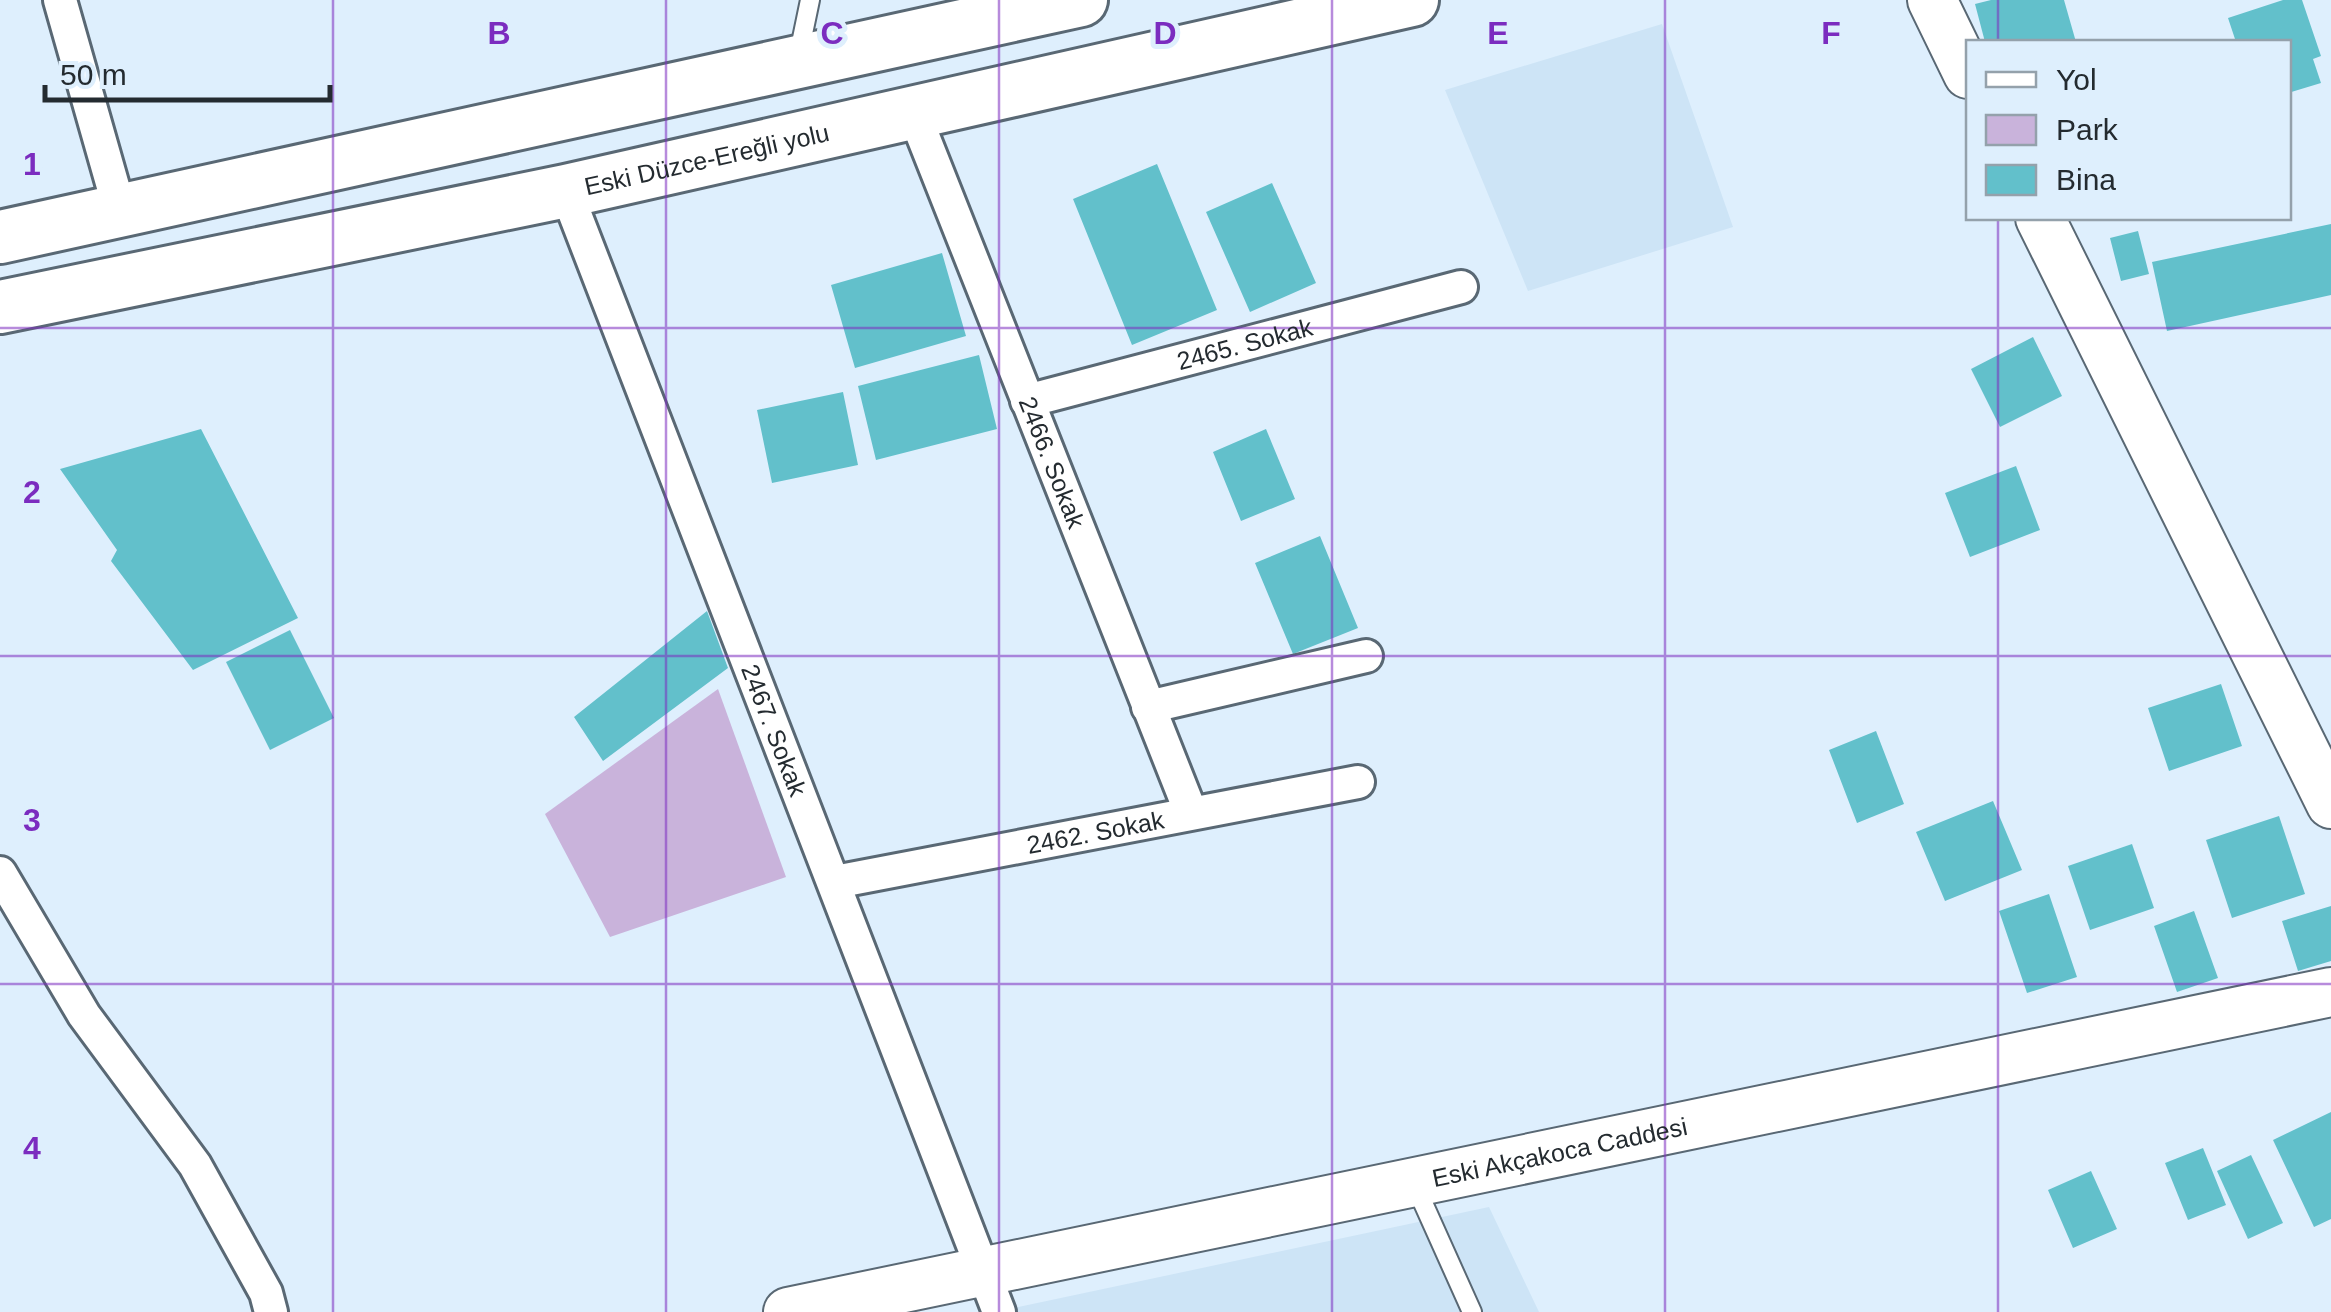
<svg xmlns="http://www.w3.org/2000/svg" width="2331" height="1312" viewBox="0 0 2331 1312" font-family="Helvetica,sans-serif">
<rect width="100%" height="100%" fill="#deeffd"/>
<path fill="#cde4f6" d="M 1662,24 L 1733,227 L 1528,291 L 1445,90 Z
M 1489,1207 L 1539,1312 L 995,1312 Z"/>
<path fill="#c9b3db" d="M 718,689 L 786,877 L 610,937 L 545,814 Z"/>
<path fill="#62c0cb" d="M 1991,0 L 2064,0 L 2076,42 L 1985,42 L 1975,4 Z
M 2283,0 L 2302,0 L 2321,56 L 2313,59 L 2321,83 L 2288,93 L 2288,42 L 2236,42 L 2228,18 Z
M 1157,164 L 1217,310 L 1132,345 L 1073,199 Z
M 1272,183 L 1316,283 L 1250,312 L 1206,212 Z
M 2331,224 L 2331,295 L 2167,331 L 2152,262 Z
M 2138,231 L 2149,274 L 2121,281 L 2110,238 Z
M 942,253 L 966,336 L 855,368 L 831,285 Z
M 2033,337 L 2062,396 L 2000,427 L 1971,369 Z
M 979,355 L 997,429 L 876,460 L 858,386 Z
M 843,392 L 858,465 L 772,483 L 757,410 Z
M 201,429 L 298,618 L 193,670 L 111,561 L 117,550 L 60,469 Z
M 1266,429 L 1295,499 L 1241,521 L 1213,452 Z
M 2016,466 L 2040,530 L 1970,557 L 1945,493 Z
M 1320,536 L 1358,628 L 1293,654 L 1255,563 Z
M 707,611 L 728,668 L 603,761 L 574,717 Z
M 290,630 L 334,718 L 270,750 L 226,662 Z
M 2221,684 L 2242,746 L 2169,771 L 2148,708 Z
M 1876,731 L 1904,804 L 1857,823 L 1829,750 Z
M 1993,801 L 2022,870 L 1945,901 L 1916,832 Z
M 2279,816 L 2305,894 L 2232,918 L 2206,840 Z
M 2132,844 L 2154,908 L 2090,930 L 2068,866 Z
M 2049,894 L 2077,977 L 2027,993 L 1999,911 Z
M 2331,906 L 2331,961 L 2298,971 L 2282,921 Z
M 2194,911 L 2218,978 L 2177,992 L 2154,926 Z
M 2331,1112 L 2331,1219 L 2314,1227 L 2273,1140 Z
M 2203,1148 L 2226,1205 L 2188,1220 L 2165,1163 Z
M 2251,1155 L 2283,1223 L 2248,1239 L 2217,1171 Z
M 2091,1171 L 2117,1229 L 2073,1248 L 2048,1190 Z"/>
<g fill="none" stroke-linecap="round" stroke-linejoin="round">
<defs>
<path id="lane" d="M 799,53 L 810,0
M 1415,1185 L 1472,1312"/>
<g id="street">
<path d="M 60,0 L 120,211"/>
<path id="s1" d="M 913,111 L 1191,813"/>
<path id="s2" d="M 566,191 L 999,1312"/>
<path id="s3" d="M 1027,401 L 1461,287"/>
<path d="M 1148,707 L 1366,656"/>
<path d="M 0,873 L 84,1015 L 195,1165 L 266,1293 L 271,1312"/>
<path id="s4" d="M 835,882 L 1358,782"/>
</g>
<g id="secondary">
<path d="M 1932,0 L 1968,74"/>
<path d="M 2040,218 L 2331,804"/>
<path id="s5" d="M 788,1312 L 2331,992"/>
</g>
<g id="primary">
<path d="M 0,237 L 1081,0"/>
<path id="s6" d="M 0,307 L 566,191 L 1412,0"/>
</g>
</defs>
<use href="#lane" stroke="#596874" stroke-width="22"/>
<use href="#street" stroke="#596874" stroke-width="38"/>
<use href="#secondary" stroke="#596874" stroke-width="52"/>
<use href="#primary" stroke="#596874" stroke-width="58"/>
<use href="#lane" stroke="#fff" stroke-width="18"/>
<use href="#street" stroke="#fff" stroke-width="32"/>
<use href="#secondary" stroke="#fff" stroke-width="48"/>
<use href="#primary" stroke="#fff" stroke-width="52"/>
</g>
<path fill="none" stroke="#7b2cbf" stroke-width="2.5" stroke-opacity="0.55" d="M 333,0 L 333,1312M 666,0 L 666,1312M 999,0 L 999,1312M 1332,0 L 1332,1312M 1665,0 L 1665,1312M 1998,0 L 1998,42M 1998,218 L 1998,1312M 0,328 L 2331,328M 0,656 L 2331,656M 0,984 L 2331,984"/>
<g text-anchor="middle" stroke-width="10" stroke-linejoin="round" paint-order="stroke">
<g font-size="25" fill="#242b30" stroke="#deeffd">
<text dy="9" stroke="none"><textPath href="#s6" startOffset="722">Eski Düzce-Ereğli yolu</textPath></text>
<text dy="9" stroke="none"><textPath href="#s3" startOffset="225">2465. Sokak</textPath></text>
<text dy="9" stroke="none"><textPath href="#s1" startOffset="378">2466. Sokak</textPath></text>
<text dy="9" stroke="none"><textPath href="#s2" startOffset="578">2467. Sokak</textPath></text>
<text dy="9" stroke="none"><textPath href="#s4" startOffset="265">2462. Sokak</textPath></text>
<text dy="9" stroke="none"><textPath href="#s5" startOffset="788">Eski Akçakoca Caddesi</textPath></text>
</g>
</g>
<g font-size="32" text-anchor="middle" font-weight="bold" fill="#7b2cbf" stroke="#deeffd" stroke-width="10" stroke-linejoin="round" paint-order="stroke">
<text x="499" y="44">B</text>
<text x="832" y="44">C</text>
<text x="1165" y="44">D</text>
<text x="1498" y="44">E</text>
<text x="1831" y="44">F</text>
<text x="32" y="175">1</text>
<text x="32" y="503">2</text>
<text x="32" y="831">3</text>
<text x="32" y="1159">4</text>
</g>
<rect x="1966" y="40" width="325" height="180" fill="#deeffd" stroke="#94a1ab" stroke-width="2.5"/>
<rect x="1986" y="72" width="50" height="15" fill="#ffffff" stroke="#94a1ab" stroke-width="2.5"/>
<text x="2056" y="90" font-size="30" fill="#242b30">Yol</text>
<rect x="1986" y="115" width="50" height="30" fill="#c9b3db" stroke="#94a1ab" stroke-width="2.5"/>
<text x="2056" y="140" font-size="30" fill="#242b30">Park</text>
<rect x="1986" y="165" width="50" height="30" fill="#62c0cb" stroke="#94a1ab" stroke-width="2.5"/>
<text x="2056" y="190" font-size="30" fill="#242b30">Bina</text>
<path d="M45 85v15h285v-15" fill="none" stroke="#242b30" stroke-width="5"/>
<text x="60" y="85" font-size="30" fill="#242b30" stroke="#deeffd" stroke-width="8" paint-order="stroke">50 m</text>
</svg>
